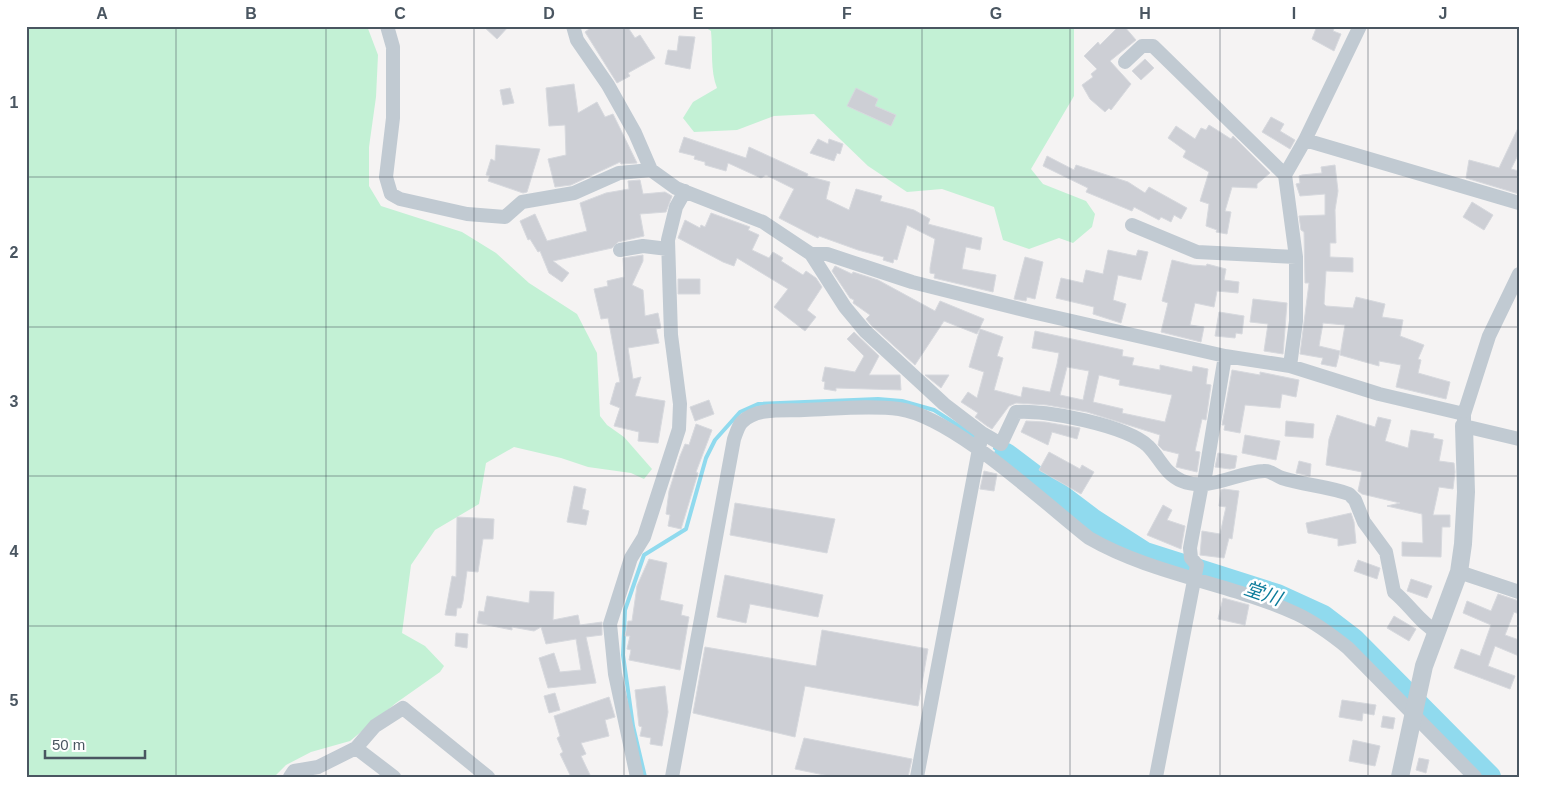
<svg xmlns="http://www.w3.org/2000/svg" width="1545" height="803" viewBox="0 0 1545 803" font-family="Arial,'Noto Sans JP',sans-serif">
<rect width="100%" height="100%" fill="#f5f3f3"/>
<path fill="#c3f1d5" d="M 26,26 L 367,26 L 378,55 L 376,97 L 369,147 L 369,186 L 381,206 L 462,232 L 496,253 L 529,283 L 577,314 L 597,353 L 600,416 L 607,425 L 624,437 L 652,469 L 644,479 L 631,473 L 588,467 L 561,458 L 514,447 L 486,463 L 479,504 L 435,530 L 411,565 L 402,633 L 425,646 L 444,666 L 440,672 L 396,703 L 350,741 L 311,752 L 286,765 L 274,777 L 26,777 Z
M 703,26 L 1074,26 L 1074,96 L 1031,169 L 1043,184 L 1086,201 L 1095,214 L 1092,227 L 1073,243 L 1059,238 L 1029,249 L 1003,240 L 994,207 L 942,189 L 907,192 L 868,166 L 814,114 L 774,116 L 737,130 L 694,132 L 683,118 L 693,102 L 717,88 C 710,70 713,50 711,31 Z"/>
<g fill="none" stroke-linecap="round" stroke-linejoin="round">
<path stroke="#90daee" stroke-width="4" d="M 995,448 L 1006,455
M 645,777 L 633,726 L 623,655 L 625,610 L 644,555 L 686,529 L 706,458 L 715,440 L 740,412 L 758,404 L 878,399 L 902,401 L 934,410 L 976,437"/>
<path stroke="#90daee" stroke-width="24" d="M 1006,455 L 1092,520 L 1145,554 L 1277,596 L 1323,617 L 1353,640 L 1489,777"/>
</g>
<path fill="#cdcfd5" stroke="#d7d9de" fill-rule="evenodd" d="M 483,26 L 509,26 L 497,39 Z
M 593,26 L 627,26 L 635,38 L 640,35 L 655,58 L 628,73 L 630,76 L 617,83 L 585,32 Z
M 1119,26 L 1124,26 L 1136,40 L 1110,61 L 1131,84 L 1111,110 L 1109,108 L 1105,112 L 1090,99 L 1082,85 L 1093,77 L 1091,74 L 1097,69 L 1084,56 L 1098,42 L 1100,45 Z
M 1317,26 L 1335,26 L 1333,31 L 1341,34 L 1334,51 L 1312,39 Z
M 679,36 L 695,37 L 690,69 L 665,64 L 668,50 L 677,51 Z
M 1145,59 L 1154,68 L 1141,80 L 1132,71 Z
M 574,84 L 578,113 L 597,102 L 605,117 L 613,114 L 637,163 L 621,164 L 620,162 L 571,185 L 555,187 L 548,159 L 566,155 L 565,125 L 549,126 L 546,88 Z
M 510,88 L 514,103 L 503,105 L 500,90 Z
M 856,88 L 878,99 L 875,106 L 896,115 L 891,126 L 847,106 Z
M 1271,117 L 1284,124 L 1280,131 L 1295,140 L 1290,149 L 1262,132 Z
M 1209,125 L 1231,139 L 1233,136 L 1270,173 L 1257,184 L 1257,188 L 1232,187 L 1225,211 L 1231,212 L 1227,234 L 1216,232 L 1217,230 L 1206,226 L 1209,204 L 1200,201 L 1209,172 L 1183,157 L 1186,151 L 1168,138 L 1176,126 L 1195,139 L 1201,128 L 1206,130 Z
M 1519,126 L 1519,153 L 1511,169 L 1519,171 L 1519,194 L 1466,178 L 1469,160 L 1499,168 Z
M 684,137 L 746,158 L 749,147 L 808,174 L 807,176 L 830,182 L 826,199 L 849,210 L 856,189 L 882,196 L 880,201 L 914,210 L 930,219 L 928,224 L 982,238 L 980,250 L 966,247 L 962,269 L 996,275 L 993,292 L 934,278 L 935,274 L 930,273 L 930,268 L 935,239 L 907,225 L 897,260 L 894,259 L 893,263 L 883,260 L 884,257 L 858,250 L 819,236 L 818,238 L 812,235 L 779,218 L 794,189 L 766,175 L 761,178 L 728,163 L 726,171 L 705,165 L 705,162 L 694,159 L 695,156 L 679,152 Z
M 818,139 L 828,144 L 829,139 L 843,144 L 840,154 L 837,153 L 834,161 L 810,153 Z
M 496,145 L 540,149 L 527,192 L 523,193 L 488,181 L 490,176 L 486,175 L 491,159 L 495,161 Z
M 1047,156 L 1074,170 L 1076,165 L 1128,182 L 1145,193 L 1149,187 L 1187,208 L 1181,219 L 1174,215 L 1171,222 L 1161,217 L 1159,220 L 1134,207 L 1132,211 L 1086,192 L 1088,188 L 1043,166 Z
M 1335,165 L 1338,191 L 1335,210 L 1336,243 L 1330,243 L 1330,257 L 1353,258 L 1353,272 L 1326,271 L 1324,304 L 1326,306 L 1353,308 L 1356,297 L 1385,304 L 1382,317 L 1403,320 L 1400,336 L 1424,345 L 1418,359 L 1421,360 L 1418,373 L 1450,382 L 1446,399 L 1396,387 L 1401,365 L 1379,361 L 1379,366 L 1340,355 L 1345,325 L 1323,323 L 1319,346 L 1340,351 L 1336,367 L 1321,364 L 1323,358 L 1300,354 L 1309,283 L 1305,283 L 1304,232 L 1301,230 L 1299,216 L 1325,215 L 1325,194 L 1300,196 L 1296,184 L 1300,183 L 1299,176 L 1302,175 L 1322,173 L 1321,167 Z
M 640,180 L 643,194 L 665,192 L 672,196 L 666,212 L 640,214 L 644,236 L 618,242 L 612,248 L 553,261 L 569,273 L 562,282 L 549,273 L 540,251 L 538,252 L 530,239 L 528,240 L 520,221 L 535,214 L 547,241 L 587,231 L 580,203 L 606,193 L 629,189 L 628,181 Z
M 1472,202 L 1493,215 L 1484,230 L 1463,217 Z
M 711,213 L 750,227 L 748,230 L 759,235 L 752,250 L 769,258 L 773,252 L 783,258 L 781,261 L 803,275 L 806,271 L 816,278 L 822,287 L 807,310 L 816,317 L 805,331 L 774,307 L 788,289 L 737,258 L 734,266 L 723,262 L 678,238 L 685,220 L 700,228 L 701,225 L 705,227 Z
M 1108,250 L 1136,256 L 1138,250 L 1148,252 L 1141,280 L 1118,275 L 1113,300 L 1126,304 L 1121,323 L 1093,314 L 1094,307 L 1056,298 L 1061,278 L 1083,283 L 1086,270 L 1103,274 Z
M 643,255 L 643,261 L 632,285 L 643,290 L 645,316 L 658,313 L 661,328 L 656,329 L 659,343 L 628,348 L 633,379 L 641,377 L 635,396 L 665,401 L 658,443 L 638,441 L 639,432 L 614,426 L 620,408 L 610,404 L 616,383 L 620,382 L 608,318 L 601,319 L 594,289 L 608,286 L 607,281 L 624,277 L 623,258 Z
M 1025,257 L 1043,262 L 1035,299 L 1027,297 L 1026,301 L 1014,299 Z
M 1172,260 L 1192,265 L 1206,266 L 1207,264 L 1226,269 L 1224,280 L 1239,282 L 1238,293 L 1217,291 L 1214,307 L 1195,303 L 1190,325 L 1204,327 L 1201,342 L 1161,332 L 1168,303 L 1162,301 Z
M 835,266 L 852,274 L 853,272 L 878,280 L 935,311 L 940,301 L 984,319 L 977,334 L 944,321 L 915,365 L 871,325 L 866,319 L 870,315 L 853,303 L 854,300 L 850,298 L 832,271 Z
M 678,279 L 700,279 L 700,294 L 678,294 Z
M 1253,299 L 1287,303 L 1283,354 L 1264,351 L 1268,324 L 1250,322 Z
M 1219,312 L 1244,316 L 1242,334 L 1236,333 L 1235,338 L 1215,336 Z
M 980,329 L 1003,337 L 997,356 L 1003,358 L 994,390 L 1021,397 L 1023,387 L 1050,392 L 1057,364 L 1059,353 L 1032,348 L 1035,331 L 1123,350 L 1122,356 L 1134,358 L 1132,365 L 1160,370 L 1160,365 L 1192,372 L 1193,366 L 1208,369 L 1206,384 L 1211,385 L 1206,420 L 1202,419 L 1195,451 L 1200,452 L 1197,472 L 1176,467 L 1179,454 L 1163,450 L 1158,445 L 1160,435 L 1087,412 L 1047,405 L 1016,403 L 1009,406 L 992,429 L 987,426 L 975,417 L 978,413 L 961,402 L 968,392 L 977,398 L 984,372 L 969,367 ZM 1067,367 L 1089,371 L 1083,400 L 1060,395 ZM 1099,375 L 1120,380 L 1119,385 L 1172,395 L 1165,422 L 1122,413 L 1123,409 L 1093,402 Z
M 854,332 L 879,356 L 869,375 L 900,375 L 901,390 L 836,388 L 836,391 L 824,389 L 825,382 L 822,381 L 825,367 L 855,372 L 864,356 L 847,339 Z
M 1232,370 L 1260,375 L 1260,372 L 1299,380 L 1296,397 L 1282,394 L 1280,408 L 1245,405 L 1240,433 L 1224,430 L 1225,425 L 1222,425 Z
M 925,375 L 949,375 L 941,388 Z
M 709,400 L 714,414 L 695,421 L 690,407 Z
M 1337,415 L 1375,427 L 1378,417 L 1391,420 L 1385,441 L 1408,448 L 1411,430 L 1434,434 L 1433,438 L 1443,440 L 1439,461 L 1454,463 L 1455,472 L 1453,489 L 1439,487 L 1433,515 L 1450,515 L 1450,527 L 1442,527 L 1441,557 L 1402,556 L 1402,542 L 1423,543 L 1422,514 L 1387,506 L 1400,503 L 1362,494 L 1358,491 L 1362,472 L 1326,465 L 1329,439 Z
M 1026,421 L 1045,422 L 1080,428 L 1077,439 L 1052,432 L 1048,445 L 1021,432 Z
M 1286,421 L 1314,424 L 1313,438 L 1285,436 Z
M 696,424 L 712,430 L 696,472 L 698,473 L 681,529 L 668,526 L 670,515 L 666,514 L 669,491 L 680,456 L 685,444 L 689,445 Z
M 1245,435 L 1280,441 L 1276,460 L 1242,453 Z
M 1049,452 L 1080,469 L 1082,465 L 1094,472 L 1081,494 L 1039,470 Z
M 1218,453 L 1237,456 L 1235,468 L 1230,469 L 1215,467 Z
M 1299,461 L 1311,464 L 1310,476 L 1296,473 Z
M 984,471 L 997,474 L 994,491 L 980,489 Z
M 574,486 L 586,489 L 582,509 L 589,511 L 586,525 L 567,522 Z
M 1224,489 L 1239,491 L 1232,539 L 1229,538 L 1224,558 L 1200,555 L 1202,531 L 1220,534 L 1226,507 L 1219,506 L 1221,490 Z
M 735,503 L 835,519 L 827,553 L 730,535 Z
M 1163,505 L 1172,510 L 1167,520 L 1185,526 L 1181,549 L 1147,535 Z
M 1351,513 L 1354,522 L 1356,543 L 1338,546 L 1338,539 L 1308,533 L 1306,523 Z
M 457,517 L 494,519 L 493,539 L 483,539 L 478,572 L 467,571 L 463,601 L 461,608 L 457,608 L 456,616 L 445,615 L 452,576 L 456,577 Z
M 649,559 L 667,563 L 660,600 L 683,605 L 681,615 L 689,617 L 680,670 L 629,660 L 631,650 L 627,649 L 630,636 L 625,636 L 628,621 L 632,621 L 637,586 Z
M 1358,560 L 1380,568 L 1377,579 L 1354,571 Z
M 725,575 L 823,595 L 818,617 L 750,604 L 746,623 L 717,617 Z
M 1411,579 L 1432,586 L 1427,598 L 1407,591 Z
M 530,591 L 554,592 L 553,620 L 578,615 L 580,625 L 602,622 L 602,635 L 586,637 L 596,683 L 548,688 L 539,658 L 554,653 L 560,672 L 581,670 L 576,639 L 546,644 L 541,627 L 534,631 L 512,627 L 512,630 L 477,623 L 479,611 L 484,612 L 487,596 L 529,603 Z
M 1498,594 L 1519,601 L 1519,614 L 1514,612 L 1505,635 L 1519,640 L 1519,656 L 1495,646 L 1488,666 L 1515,676 L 1510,689 L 1454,668 L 1461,649 L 1480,656 L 1491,625 L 1463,613 L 1467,601 L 1491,611 Z
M 1223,598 L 1249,605 L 1245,625 L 1218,619 Z
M 1394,616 L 1416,629 L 1409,641 L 1387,628 Z
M 822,630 L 928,649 L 918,706 L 805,686 L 795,737 L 693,713 L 705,647 L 816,666 Z
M 456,633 L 468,634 L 467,648 L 455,646 Z
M 665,686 L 668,712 L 662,746 L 650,744 L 651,738 L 640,736 L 642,727 L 639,726 L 635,690 Z
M 555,693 L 560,710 L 549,713 L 544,696 Z
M 609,697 L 615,717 L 605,720 L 609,736 L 581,743 L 586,754 L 581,756 L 591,777 L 571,777 L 560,754 L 563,752 L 557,738 L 560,736 L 554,716 Z
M 1342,700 L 1376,705 L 1374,715 L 1363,713 L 1362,721 L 1339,717 Z
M 1383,716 L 1395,718 L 1393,729 L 1381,727 Z
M 804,738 L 912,759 L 908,777 L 834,777 L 795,769 Z
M 1353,740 L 1380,746 L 1375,766 L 1349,761 Z
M 1419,758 L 1429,760 L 1426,773 L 1416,770 Z"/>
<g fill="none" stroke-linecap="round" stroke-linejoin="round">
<path stroke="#c1cad2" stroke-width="14" d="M 387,26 L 393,47 L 393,118 L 386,177 L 391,194 L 400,199 L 467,214 L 505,217 L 522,202 L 574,193 L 619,173 L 651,170
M 573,26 L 577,40 L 608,85 L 635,133 L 651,170 L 676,188 L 763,222 L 811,254 L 845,307 L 865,331 L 944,404 L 982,433 L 917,777
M 1125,62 L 1142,46 L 1153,46 L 1285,175
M 1305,140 L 1519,203
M 1132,225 L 1197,252 L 1296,257
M 620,250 L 643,246 L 668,249
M 811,254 L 827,254 L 912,282 L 1032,312 L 1225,356 L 1290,366 L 1379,394 L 1464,414
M 1519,274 L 1489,336 L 1464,414 L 1464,426 L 1519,439
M 1290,366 L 1296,321 L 1296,257 L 1285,175 L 1305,140 L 1360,26
M 982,433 L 1001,444 L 1016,412 C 1045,409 1127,426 1148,446 C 1160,458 1165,474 1182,481 C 1209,492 1237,472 1264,471 C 1270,470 1276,476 1282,478 C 1303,485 1327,486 1349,494 L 1355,500 L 1364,522 L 1386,552 L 1394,592 C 1410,605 1420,623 1437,632
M 1204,483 L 1225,356
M 1459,572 L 1519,592
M 356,748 L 394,777
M 290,777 L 294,771 L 318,767 L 356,748 L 375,726 L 403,708 L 488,777
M 637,777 L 615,674 L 610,624 L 631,558 L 644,537 L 679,429 L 680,404 L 671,335 L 668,240 L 676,207 L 685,191
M 672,777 L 734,439 C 736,434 738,426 742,422 C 757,407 785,411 804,410 C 835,409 868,405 899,409 C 954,417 1044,503 1089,538 C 1153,575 1230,583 1297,614 C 1316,623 1332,635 1348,648 L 1475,777
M 1156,777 L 1197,565 L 1191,558 L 1190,548 L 1202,484"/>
<path stroke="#c1cad2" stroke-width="18" d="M 1400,777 L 1424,666 L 1459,572 L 1463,544 L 1466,492 L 1464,426"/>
</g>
<path fill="none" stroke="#4a5661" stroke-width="1" stroke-opacity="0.55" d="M 176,26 L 176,777M 326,26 L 326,777M 474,26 L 474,777M 624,26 L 624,777M 772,26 L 772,777M 922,26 L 922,777M 1070,26 L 1070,777M 1220,26 L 1220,777M 1368,26 L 1368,777M 26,177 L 1519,177M 26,327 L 1519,327M 26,476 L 1519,476M 26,626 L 1519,626"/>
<g text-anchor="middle" stroke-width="5" stroke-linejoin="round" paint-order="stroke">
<g font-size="19" font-style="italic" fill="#0c7c9b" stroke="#fff">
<text transform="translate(1263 593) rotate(19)" y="7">堂川</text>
</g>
</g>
<rect width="1545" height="803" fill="none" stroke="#ffffff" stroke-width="55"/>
<path d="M45 750v8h100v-8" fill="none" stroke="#4a5661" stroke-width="2.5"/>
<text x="52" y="750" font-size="15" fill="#4a5661" stroke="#ffffff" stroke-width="4" paint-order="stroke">50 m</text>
<rect x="28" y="28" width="1490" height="748" fill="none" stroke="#4a5661" stroke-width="2"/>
<g font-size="16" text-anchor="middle" font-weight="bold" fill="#4a5661">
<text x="102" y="19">A</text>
<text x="251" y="19">B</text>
<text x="400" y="19">C</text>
<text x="549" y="19">D</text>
<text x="698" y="19">E</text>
<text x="847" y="19">F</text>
<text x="996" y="19">G</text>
<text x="1145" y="19">H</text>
<text x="1294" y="19">I</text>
<text x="1443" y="19">J</text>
<text x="14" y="108">1</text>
<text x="14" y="258">2</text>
<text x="14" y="407">3</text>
<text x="14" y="557">4</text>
<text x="14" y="706">5</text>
</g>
</svg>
